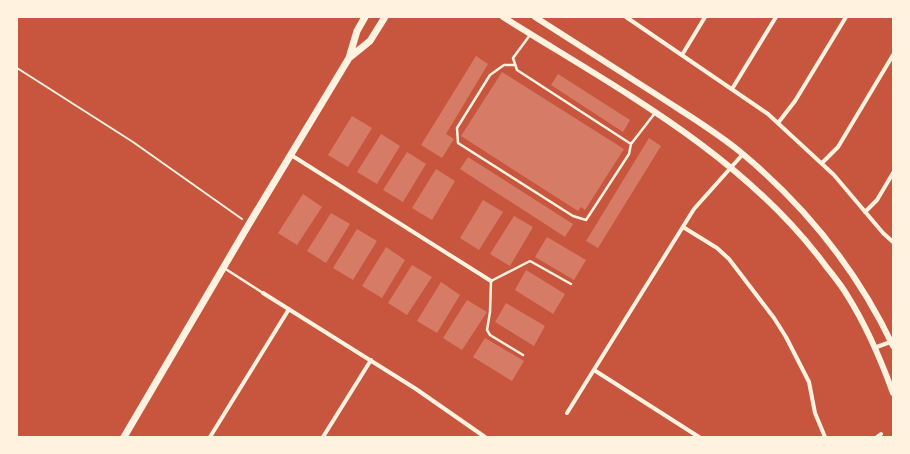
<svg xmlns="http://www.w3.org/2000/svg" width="910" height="454" viewBox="0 0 910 454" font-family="'Libre Baskerville',serif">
<rect width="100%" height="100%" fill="#c8553d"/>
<path fill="#d67c66" d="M 476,56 L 488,64 L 446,134 L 454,139 L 442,158 L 421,145 Z
M 502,72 L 624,149 L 585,210 L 581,207 L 578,211 L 461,136 Z
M 558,74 L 630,120 L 623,132 L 551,85 Z
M 352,116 L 372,128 L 348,167 L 328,155 Z
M 381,134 L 400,146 L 377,184 L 357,172 Z
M 649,138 L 661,146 L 598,248 L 586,241 Z
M 407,152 L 426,164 L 403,202 L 383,190 Z
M 468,157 L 573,224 L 565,237 L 460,169 Z
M 436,169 L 455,181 L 432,220 L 412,208 Z
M 303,194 L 322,207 L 297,245 L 278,233 Z
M 483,200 L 503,212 L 479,250 L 460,238 Z
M 331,213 L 350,224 L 326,263 L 307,251 Z
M 514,216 L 533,227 L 510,266 L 490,254 Z
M 357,229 L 377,241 L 353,280 L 333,268 Z
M 547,237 L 586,260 L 574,280 L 535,257 Z
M 386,247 L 405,260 L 382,298 L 362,286 Z
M 412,265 L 432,277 L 407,315 L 388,303 Z
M 526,270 L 565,294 L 553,314 L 515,290 Z
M 441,282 L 460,295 L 437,333 L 417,321 Z
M 467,300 L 487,312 L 462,350 L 443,338 Z
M 506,303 L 545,326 L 534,346 L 495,322 Z
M 485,338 L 524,361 L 512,381 L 473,357 Z"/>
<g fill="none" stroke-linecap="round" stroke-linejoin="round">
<path stroke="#fff3e0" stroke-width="2" d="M 17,68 L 133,142 L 242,219"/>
<path stroke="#fff3e0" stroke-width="2.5" d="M 515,65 L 504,65 L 490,75 L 457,128 L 458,143 L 573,216 L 586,220 L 629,154 L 631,144 L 517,70 L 513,58 L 530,35
M 631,144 L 655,113
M 224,268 L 263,293
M 523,355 L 490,335 L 487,330 L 490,312 L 491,281 L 530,261 L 571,284"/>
<path stroke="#fff3e0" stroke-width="4" d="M 626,17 L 768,114 L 834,175 L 883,233 L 893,242
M 682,55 L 705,17
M 732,89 L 776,17
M 778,123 L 795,101 L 846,17
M 291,155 L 491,281
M 822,163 L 838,147 L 893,55
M 865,212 L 877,200 L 893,173
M 683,227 L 717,248 L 729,259 L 774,318 L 786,337 L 809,382 L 815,413 L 825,437
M 263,293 L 416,389 L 485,437
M 874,348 L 893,341
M 594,370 L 699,437
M 567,413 L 694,209 L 743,154
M 210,437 L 289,309
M 323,437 L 371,360
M 877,437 L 881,434"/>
<path stroke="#fff3e0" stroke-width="6" d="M 503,17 C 616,88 739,152 822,261 C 830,272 840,283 847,295 C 866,325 881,360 893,393
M 535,17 C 575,43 616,69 657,95 C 686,114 717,132 744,155 C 807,208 858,272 893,346"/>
<path stroke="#fff3e0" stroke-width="7" d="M 349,58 L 370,41 L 385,17
M 124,437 L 249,224 L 349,58 L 357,31 L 365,17"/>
</g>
<rect width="910" height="454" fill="none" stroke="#fff3e0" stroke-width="36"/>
</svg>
